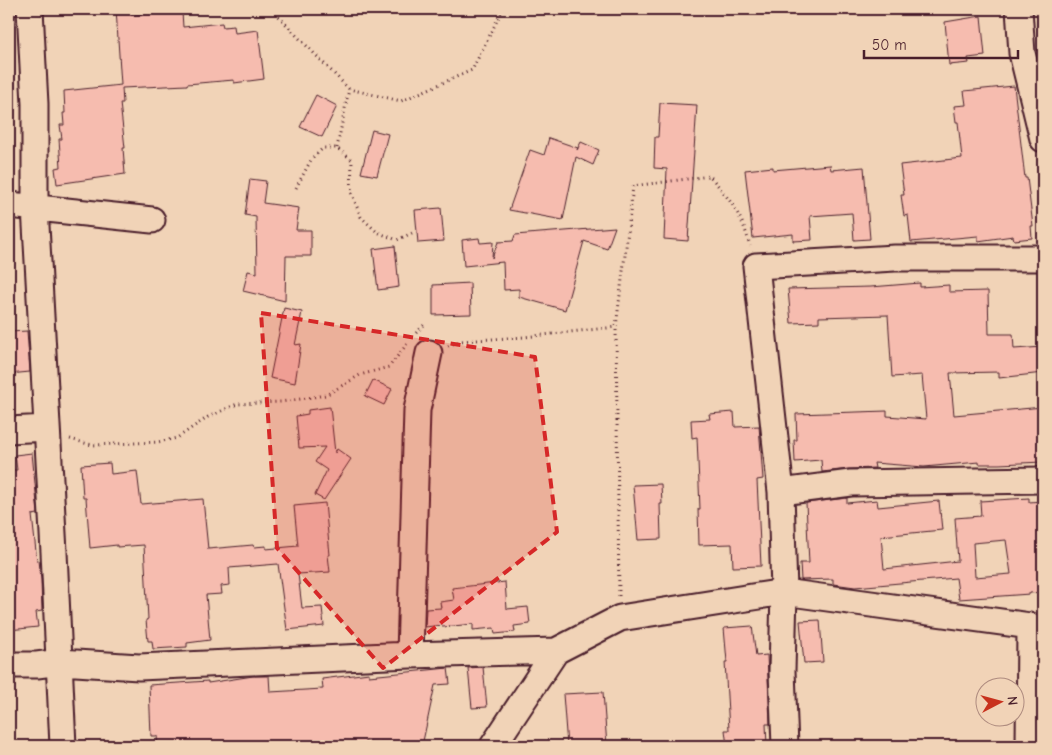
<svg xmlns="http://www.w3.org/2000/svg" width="1052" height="755" viewBox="0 0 1052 755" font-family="'Comic Neue',sans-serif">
<rect width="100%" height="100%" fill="#f1d3b7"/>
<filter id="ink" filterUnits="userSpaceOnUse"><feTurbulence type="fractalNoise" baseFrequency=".02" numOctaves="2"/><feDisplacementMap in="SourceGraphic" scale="10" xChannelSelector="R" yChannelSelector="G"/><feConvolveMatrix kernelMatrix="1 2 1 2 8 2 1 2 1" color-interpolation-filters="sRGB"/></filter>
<g filter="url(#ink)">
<path fill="#f6bcaf" stroke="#4a1f2b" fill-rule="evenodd" d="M 116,9 L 131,9 L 132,15 L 182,12 L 183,27 L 222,23 L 223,27 L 234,26 L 235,33 L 258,30 L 264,79 L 234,83 L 234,80 L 187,84 L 187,85 L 122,88 L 123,103 L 120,103 L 125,148 L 123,148 L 125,174 L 57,184 L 55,168 L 61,167 L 59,139 L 62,139 L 60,125 L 64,125 L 63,113 L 65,113 L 64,91 L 121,85 Z
M 981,16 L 985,56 L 968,58 L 969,63 L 949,65 L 945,22 Z
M 1014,86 L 1025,178 L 1027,178 L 1033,226 L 1031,226 L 1032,238 L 1014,240 L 1013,236 L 978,241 L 978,236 L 911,242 L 908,215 L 904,216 L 901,195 L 904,195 L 900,165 L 962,158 L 958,122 L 956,122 L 954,106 L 966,105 L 964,91 Z
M 316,95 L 337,106 L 322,137 L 300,127 Z
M 660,103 L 697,105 L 688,241 L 664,239 L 667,169 L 654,168 L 655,137 L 658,137 Z
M 372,130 L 388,134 L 377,176 L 361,173 Z
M 549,138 L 578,148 L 577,150 L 581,142 L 599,150 L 593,165 L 576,157 L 563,220 L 509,210 L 530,150 L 544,155 Z
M 830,165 L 831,170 L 864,167 L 870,239 L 854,240 L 852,213 L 810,216 L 812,240 L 793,241 L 793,234 L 753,238 L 745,170 L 773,167 L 773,170 Z
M 250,179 L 266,181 L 263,203 L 299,208 L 296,230 L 311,230 L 311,256 L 286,256 L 285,301 L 243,291 L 248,271 L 257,273 L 256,217 L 245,215 Z
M 441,208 L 444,241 L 418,243 L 415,210 Z
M 615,227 L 607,249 L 584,241 L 565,310 L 519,297 L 519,289 L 504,290 L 503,262 L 464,266 L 462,240 L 479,238 L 480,243 L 493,242 L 492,258 L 498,242 L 513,241 L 515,235 Z
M 395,246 L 399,287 L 378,290 L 373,249 Z
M 470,283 L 471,314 L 433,315 L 433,285 Z
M 920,283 L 920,287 L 949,285 L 949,292 L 988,291 L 989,334 L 1013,334 L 1014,349 L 1043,347 L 1043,373 L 999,378 L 999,372 L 950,373 L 954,415 L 1043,407 L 1043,462 L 999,464 L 979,464 L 979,462 L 924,467 L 874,463 L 875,468 L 849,469 L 822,472 L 821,460 L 795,462 L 794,440 L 797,440 L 796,414 L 887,411 L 887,416 L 926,419 L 922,375 L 892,377 L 888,315 L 819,317 L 819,322 L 791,323 L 788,289 L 871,287 Z
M 284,308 L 302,312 L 295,345 L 301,344 L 295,383 L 270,378 Z
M 27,331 L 30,372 L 9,374 L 9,332 Z
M 373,380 L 392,389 L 384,405 L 365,396 Z
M 330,407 L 335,453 L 337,449 L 351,459 L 324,500 L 315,495 L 327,470 L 315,462 L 325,447 L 299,448 L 296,416 L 308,414 L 308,410 Z
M 734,412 L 735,427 L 759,426 L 763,479 L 757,480 L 761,566 L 733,567 L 732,544 L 699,545 L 698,509 L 700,509 L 697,437 L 692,438 L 691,420 L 710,419 L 709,414 Z
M 32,453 L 38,514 L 32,515 L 37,561 L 39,560 L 41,580 L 42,611 L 36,612 L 38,627 L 9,630 L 9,480 L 12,479 L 11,470 L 17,470 L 15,455 Z
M 110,463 L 111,474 L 137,471 L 141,504 L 203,499 L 208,549 L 253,545 L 254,547 L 266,546 L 266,549 L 298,546 L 294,506 L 325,503 L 330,555 L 328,555 L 330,572 L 298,574 L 302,608 L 322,607 L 324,626 L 287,630 L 278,564 L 229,568 L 230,585 L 221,586 L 222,594 L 206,595 L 210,640 L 187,643 L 187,647 L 153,649 L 152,641 L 148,641 L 146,620 L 148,619 L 144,545 L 117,547 L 117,545 L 90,548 L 86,498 L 83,498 L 81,465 Z
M 661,484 L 662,504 L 660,504 L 661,539 L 638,540 L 633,485 Z
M 847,498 L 847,503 L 877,500 L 878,507 L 939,501 L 942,530 L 881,536 L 884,569 L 958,561 L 955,518 L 981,516 L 980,501 L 1029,498 L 1029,502 L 1043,501 L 1043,592 L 1030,593 L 1030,594 L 959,599 L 956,578 L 855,587 L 833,584 L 833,579 L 801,580 L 800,563 L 809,563 L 806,503 ZM 1006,540 L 1011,574 L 975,577 L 973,543 Z
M 505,582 L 507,609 L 528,607 L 530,624 L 514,626 L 515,632 L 495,634 L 494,628 L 473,630 L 473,624 L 443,627 L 443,625 L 425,627 L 426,609 L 441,608 L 440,602 L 454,600 L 452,588 Z
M 820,620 L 823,662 L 804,663 L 800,621 Z
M 752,626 L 756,656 L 767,655 L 770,724 L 766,724 L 767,746 L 727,746 L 725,730 L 729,730 L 725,662 L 727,662 L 724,628 Z
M 483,667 L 487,707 L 472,708 L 468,668 Z
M 448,668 L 450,684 L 435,685 L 422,746 L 399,742 L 365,741 L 365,746 L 158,746 L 157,736 L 151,736 L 149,685 L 208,681 L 208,683 L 253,676 L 269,676 L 270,692 L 323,689 L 322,679 L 369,673 L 369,676 Z
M 603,692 L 607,746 L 567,746 L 563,694 Z"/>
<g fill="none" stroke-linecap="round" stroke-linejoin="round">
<defs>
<path id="minor" d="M 30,9 L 35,104 L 35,207 L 54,552 L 63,746
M 1019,9 L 1022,53 L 1043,139
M 9,205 L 152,220
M 9,430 L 47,428
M 781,492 L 851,483 L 1043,480
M 410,655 L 417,410 L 429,353
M 9,665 L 37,665 L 60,662 L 139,667 L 410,655 L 556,651
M 493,746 L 556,651 L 620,618 L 784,592 L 1030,626 L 1043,629
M 785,746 L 782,671 L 784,592 L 781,492 L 756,266 L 895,258 L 1043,258
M 1029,746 L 1030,626"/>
</defs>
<use href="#minor" stroke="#4a1f2b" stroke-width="29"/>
<path stroke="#4a1f2b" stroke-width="3" stroke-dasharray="1 4" stroke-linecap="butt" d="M 272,9 L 297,36 L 349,89 L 401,101 L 472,70 L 503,9
M 337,148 L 349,89
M 296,188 L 311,160 L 323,148 L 337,148 L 352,160 L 351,192 L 361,217 L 377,232 L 397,240 L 412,233
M 416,333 L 425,324
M 448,346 L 460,341 L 524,337 L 616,327
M 70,439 L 92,445 L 158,442 L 177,438 L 208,417 L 237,404 L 281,402 L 326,395 L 360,375 L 389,367 L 407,344
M 619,596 L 616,327 L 628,231 L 633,186 L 710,176 C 730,200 742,214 750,246"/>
<use href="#minor" stroke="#f1d3b7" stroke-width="25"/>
</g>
</g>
<path fill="#d62828" fill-opacity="0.2" stroke="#d62828" stroke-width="4" stroke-dasharray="10 6" stroke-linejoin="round" d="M 261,313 L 535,357 L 557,532 L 383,668 L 277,548 Z"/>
<rect width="1052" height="755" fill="none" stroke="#f1d3b7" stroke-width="30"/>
<rect x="15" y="15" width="1022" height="725" fill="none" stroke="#4a1f2b" stroke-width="2" filter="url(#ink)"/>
<g transform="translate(1000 702) rotate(84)"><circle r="24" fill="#f1d3b7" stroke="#ae8b7f"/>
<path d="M0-4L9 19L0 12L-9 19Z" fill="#c8321e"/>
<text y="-8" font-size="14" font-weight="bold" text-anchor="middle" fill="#4a1f2b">N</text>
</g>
<path d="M864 50v8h154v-8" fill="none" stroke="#4a1f2b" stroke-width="2.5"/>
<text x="872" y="50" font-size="15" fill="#4a1f2b" stroke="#f1d3b7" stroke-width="4" paint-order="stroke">50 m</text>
</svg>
